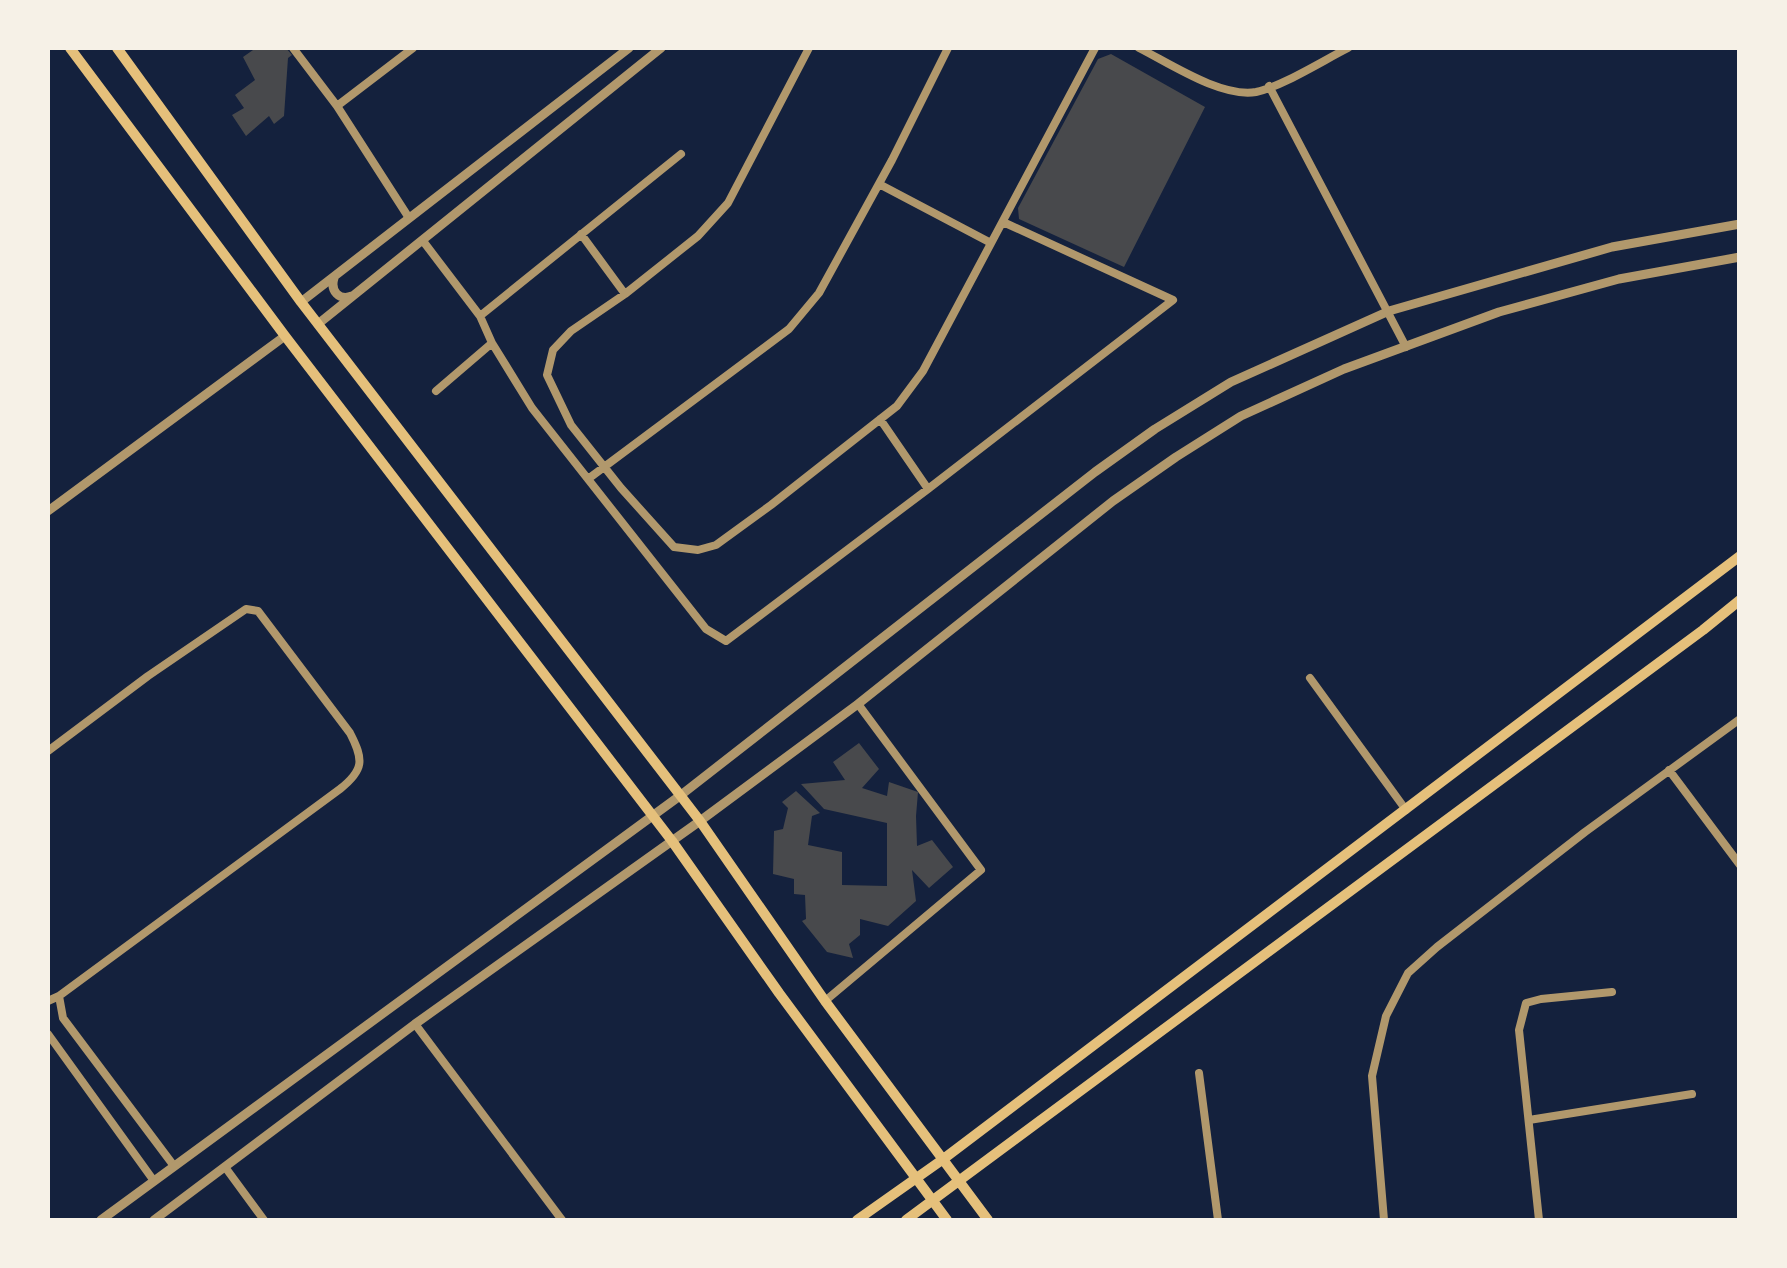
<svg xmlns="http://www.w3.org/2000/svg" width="1787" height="1268" viewBox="0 0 1787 1268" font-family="'Open Sans',sans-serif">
<rect width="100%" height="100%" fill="#14213d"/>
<path fill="#48494c" d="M 252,48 L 286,48 L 292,55 L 288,58 L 284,116 L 274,124 L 269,116 L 246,136 L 232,115 L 244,108 L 235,95 L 255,80 L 243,57 L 253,50 Z
M 1111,54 L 1205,107 L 1124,267 L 1019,219 L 1018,208 L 1098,59 Z
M 859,743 L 879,769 L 862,788 L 887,796 L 889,782 L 918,792 L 916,816 L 917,846 L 932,840 L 953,867 L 929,888 L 912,870 L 916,901 L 888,926 L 860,919 L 860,935 L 849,944 L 853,958 L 827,952 L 802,921 L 806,919 L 805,895 L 794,894 L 794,879 L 773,874 L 774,831 L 783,829 L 788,808 L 782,802 L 796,791 L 820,813 L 812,816 L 808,845 L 842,852 L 842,885 L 887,886 L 887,823 L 824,809 L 801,784 L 845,780 L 833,762 Z"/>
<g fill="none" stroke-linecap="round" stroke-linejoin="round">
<path stroke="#b1986c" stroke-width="8" d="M 293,48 L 337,106 L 409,218
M 809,48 L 728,203 L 698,236 L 625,294 L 571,331 L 553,350 L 547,375 L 571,425 L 621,488 L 674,547 L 698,550 L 716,545 L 771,505 L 897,406 L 923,371 L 1095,48
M 1139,48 C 1169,63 1221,98 1256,92 C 1281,87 1324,60 1348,48
M 1269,86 L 1406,347
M 337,106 L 413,48
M 879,184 L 991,243
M 581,234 L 625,294
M 423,241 L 480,316 L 492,343 L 532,408 L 706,629 L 726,641 L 928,489 L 1173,300 L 1003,222
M 480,316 L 681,154
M 436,391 L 492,343
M 880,419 L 928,489
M 588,479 L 789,329 L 819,293 L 892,160 L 948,48
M 1310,678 L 1406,810
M 48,751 L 148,676 L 246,609 L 258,611 L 350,733 C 364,760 364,770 340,789 L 59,996 L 48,1001
M 1669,770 L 1740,865
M 59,996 L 63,1018 L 174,1166
M 825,1001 L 981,870 L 858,704
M 415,1024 L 562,1220
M 48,1034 L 154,1181
M 1199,1073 L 1218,1220
M 1529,1120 L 1692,1094
M 225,1167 L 264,1220
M 1384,1220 L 1372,1076 L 1386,1016 L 1408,973 L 1437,947 L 1585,832 L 1740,719
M 1539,1220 L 1519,1030 L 1526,1003 L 1541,999 L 1612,992"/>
<path stroke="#b1986c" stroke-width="9" d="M 334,278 C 330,291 339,301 352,296
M 301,302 L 629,48
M 318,324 L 661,48
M 48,511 L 285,336
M 101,1220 L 681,795 L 1095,472 L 1155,429 L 1231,382 L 1389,311 L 1612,247 L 1740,224
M 154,1220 L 415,1024 L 700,821 L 858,704 L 1113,501 L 1176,457 L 1241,416 L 1344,369 L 1499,312 L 1619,279 L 1740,257"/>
<path stroke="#e5c07b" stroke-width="10" d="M 70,48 L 285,336 L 672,841 L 779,993 L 947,1220
M 117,48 L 301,302 L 700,821 L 825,1001 L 988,1220
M 857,1220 L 942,1160 L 1740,556
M 906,1220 L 1703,630 L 1740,600"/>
</g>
<rect width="1787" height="1268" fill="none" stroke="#f6f1e7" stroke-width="100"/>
</svg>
